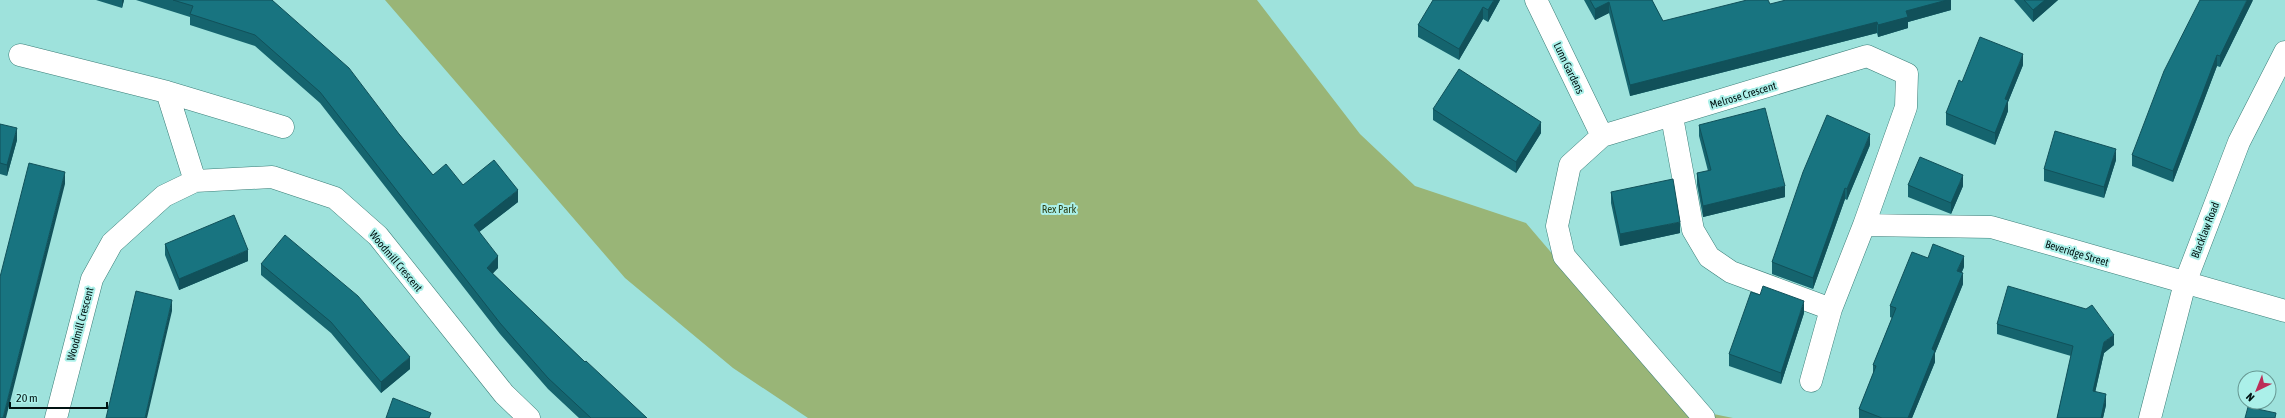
<svg xmlns="http://www.w3.org/2000/svg" width="2285" height="418" viewBox="0 0 2285 418" font-family="'Asap Condensed',sans-serif">
<rect width="100%" height="100%" fill="#9ee2dc"/>
<path fill="#99b577" d="M 385,0 L 1257,0 L 1360,134 L 1415,186 L 1526,223 L 1684,408 L 1733,418 L 808,418 L 733,368 L 625,278 Z"/>
<g fill="none" stroke-linecap="round" stroke-linejoin="round">
<defs>
<path id="street" d="M 1536,0 L 1602,136
M 20,55 L 167,92 L 283,127
M 167,92 L 195,181
M 1672,117 L 1693,230 L 1709,257 L 1731,272 L 1831,309
M 1864,225 L 1991,227 L 2285,311
M 56,418 L 92,279 L 112,243 L 164,196 L 195,181 L 272,177 L 335,198 L 378,236 L 504,394 L 529,418
M 1704,418 L 1564,256 L 1557,226 L 1570,165 L 1602,136 L 1867,56 L 1907,74 L 1906,107 L 1864,225 L 1831,309 L 1811,381
M 2150,418 L 2185,283 L 2239,142 L 2285,52"/>
</defs>
<use href="#street" stroke="#3a7e78" stroke-width="23"/>
<use href="#street" stroke="#fff" stroke-width="22"/>
</g>
<path fill="#15646e" d="M 96,0 L 124,0 L 122,8 Z
M 136,0 L 272,0 L 399,134 L 433,175 L 463,185 L 518,202 L 479,232 L 498,268 L 492,273 L 585,362 L 647,418 L 579,418 L 548,389 L 500,334 L 320,103 L 255,46 L 190,25 L 190,17 Z
M 1500,0 L 1488,22 L 1483,19 L 1459,60 L 1418,37 L 1418,25 Z
M 1584,0 L 1652,0 L 1663,21 L 1770,4 L 1951,0 L 1951,10 L 1908,22 L 1908,28 L 1878,37 L 1877,33 L 1630,96 L 1609,13 L 1595,20 Z
M 2014,0 L 2058,0 L 2033,22 Z
M 2253,0 L 2220,67 L 2217,66 L 2173,182 L 2132,166 L 2132,155 Z
M 2023,65 L 2008,102 L 2008,111 L 1995,145 L 1946,125 L 1946,113 L 1962,82 Z
M 1433,109 L 1541,133 L 1516,173 L 1433,120 Z
M 0,124 L 17,140 L 7,176 L 0,174 Z
M 1699,125 L 1785,197 L 1703,217 L 1697,185 L 1697,173 L 1708,171 L 1699,136 Z
M 1870,145 L 1847,200 L 1845,199 L 1813,289 L 1772,274 L 1772,262 Z
M 2116,160 L 2104,198 L 2044,181 L 2044,169 Z
M 1908,185 L 1963,186 L 1951,214 L 1908,197 Z
M 1611,192 L 1680,233 L 1620,246 L 1611,203 Z
M 165,244 L 248,261 L 179,290 L 165,255 Z
M 261,264 L 410,369 L 381,393 L 331,333 L 261,275 Z
M 1964,267 L 1962,272 L 1963,284 L 1935,353 L 1935,362 L 1912,418 L 1859,418 L 1859,409 L 1873,374 L 1873,365 L 1892,318 L 1890,317 L 1890,306 Z
M 1804,313 L 1781,384 L 1729,366 L 1729,354 Z
M 1997,324 L 2114,345 L 2104,353 L 2095,392 L 2106,405 L 2103,418 L 2057,418 L 2071,356 L 1997,334 Z"/>
<path fill="#11515a" d="M 122,0 L 124,0 L 122,8 Z
M 1494,0 L 1500,0 L 1488,22 L 1488,10 Z
M 1947,0 L 1951,0 L 1951,10 L 1908,22 L 1908,28 L 1878,37 L 1878,25 L 1906,11 Z
M 2045,0 L 2058,0 L 2033,22 L 2033,10 Z
M 2247,0 L 2253,0 L 2220,67 L 2220,56 Z
M 1609,2 L 1609,13 L 1595,20 L 1595,9 Z
M 1483,7 L 1483,19 L 1459,60 L 1459,49 Z
M 1877,22 L 1877,33 L 1630,96 L 1630,85 Z
M 2023,54 L 2023,65 L 2008,102 L 2008,111 L 1995,145 L 1995,133 L 2005,99 Z
M 2217,55 L 2217,66 L 2173,182 L 2173,171 Z
M 1541,122 L 1541,133 L 1516,173 L 1516,162 Z
M 17,128 L 17,140 L 7,176 L 7,165 Z
M 1870,134 L 1870,145 L 1847,200 L 1847,189 Z
M 2116,149 L 2116,160 L 2104,198 L 2104,187 Z
M 65,172 L 65,184 L 6,418 L 3,418 Z
M 1963,175 L 1963,186 L 1951,214 L 1951,203 Z
M 1785,186 L 1785,197 L 1703,217 L 1703,206 Z
M 1845,188 L 1845,199 L 1813,289 L 1813,278 Z
M 518,190 L 518,202 L 474,236 L 474,225 Z
M 1680,222 L 1680,233 L 1620,246 L 1620,234 Z
M 248,250 L 248,261 L 179,290 L 179,279 Z
M 498,256 L 498,268 L 487,280 L 487,268 Z
M 1964,256 L 1964,267 L 1957,282 L 1957,271 Z
M 1963,273 L 1963,284 L 1935,353 L 1935,362 L 1912,418 L 1908,418 L 1932,349 Z
M 172,300 L 172,311 L 147,418 L 145,418 Z
M 1804,301 L 1804,313 L 1781,384 L 1781,373 Z
M 2114,335 L 2114,345 L 2104,353 L 2093,402 L 2093,391 L 2104,342 Z
M 410,357 L 410,369 L 381,393 L 381,382 Z
M 2106,394 L 2106,405 L 2103,418 L 2101,418 Z"/>
<path fill="#187480" stroke="#11515a" d="M 173,0 L 272,0 L 349,68 L 399,134 L 433,175 L 446,164 L 463,185 L 494,160 L 518,190 L 474,225 L 498,256 L 487,268 L 585,362 L 586,361 L 647,418 L 591,418 L 548,378 L 500,323 L 320,92 L 255,35 L 190,14 L 193,6 Z
M 1433,0 L 1494,0 L 1488,10 L 1483,7 L 1459,49 L 1418,25 Z
M 1590,0 L 1652,0 L 1663,21 L 1747,0 L 1768,0 L 1770,4 L 1786,0 L 1947,0 L 1906,11 L 1908,17 L 1878,25 L 1877,22 L 1630,85 L 1609,2 L 1595,9 Z
M 2024,0 L 2045,0 L 2033,10 Z
M 2200,0 L 2247,0 L 2220,56 L 2217,55 L 2173,171 L 2132,155 L 2164,71 Z
M 1980,37 L 2023,54 L 2005,99 L 2008,100 L 1995,133 L 1946,113 L 1959,80 L 1962,82 Z
M 1459,69 L 1541,122 L 1516,162 L 1433,109 Z
M 1765,108 L 1785,186 L 1703,206 L 1697,173 L 1711,170 L 1699,125 Z
M 1827,115 L 1870,134 L 1847,189 L 1845,188 L 1813,278 L 1772,262 L 1803,172 Z
M 0,124 L 17,128 L 7,165 L 0,163 Z
M 2055,131 L 2116,149 L 2104,187 L 2044,169 Z
M 1920,157 L 1963,175 L 1951,203 L 1908,185 Z
M 29,163 L 65,172 L 3,418 L 0,418 L 0,277 Z
M 1673,179 L 1680,222 L 1620,234 L 1611,192 Z
M 234,215 L 248,250 L 179,279 L 165,244 Z
M 285,235 L 358,296 L 410,357 L 381,382 L 331,322 L 261,264 Z
M 1933,244 L 1964,256 L 1957,271 L 1963,273 L 1932,349 L 1935,351 L 1908,418 L 1882,418 L 1859,409 L 1876,366 L 1873,365 L 1896,308 L 1890,306 L 1912,252 L 1928,258 Z
M 1763,286 L 1804,301 L 1781,373 L 1729,354 L 1751,292 L 1760,295 Z
M 2008,286 L 2086,309 L 2092,305 L 2114,335 L 2104,342 L 2093,391 L 2106,394 L 2101,418 L 2057,418 L 2073,346 L 1997,324 Z
M 136,291 L 172,300 L 145,418 L 106,418 Z
M 393,398 L 431,413 L 429,418 L 386,418 Z
M 2248,407 L 2276,413 L 2275,418 L 2245,418 Z"/>
<g text-anchor="middle" stroke-width="4" stroke-linejoin="round" paint-order="stroke">
<g font-size="11" fill="#001312" stroke="#abf0e9">
<text transform="translate(1569 68) rotate(64)" y="4">Lunn Gardens</text>
<text transform="translate(1743 95) rotate(-17)" y="4">Melrose Crescent</text>
<text transform="translate(2205 230) rotate(-69)" y="4">Blacklaw Road</text>
<text transform="translate(2077 253) rotate(17)" y="4">Beveridge Street</text>
<text transform="translate(396 261) rotate(50)" y="4">Woodmill Crescent</text>
<text transform="translate(80 324) rotate(-75)" y="4">Woodmill Crescent</text>
</g>
<g font-size="11" fill="#304118" stroke="#abf0e9">
<text x="1059" y="213">Rex Park</text>
</g>
</g>
<g transform="translate(2257 390) rotate(223)"><circle r="19" fill="#abf0e9" stroke="#679893"/>
<path d="M0-3L7 15L0 10L-7 15Z" fill="#bc2d58"/>
<text y="-6" font-size="11" font-weight="bold" text-anchor="middle" fill="#001312">N</text>
</g>
<path d="M10 402v6h97v-6" fill="none" stroke="#001312" stroke-width="2"/>
<text x="16" y="402" font-size="12" fill="#001312" stroke="#abf0e9" stroke-width="3" paint-order="stroke">20 m</text>
</svg>
